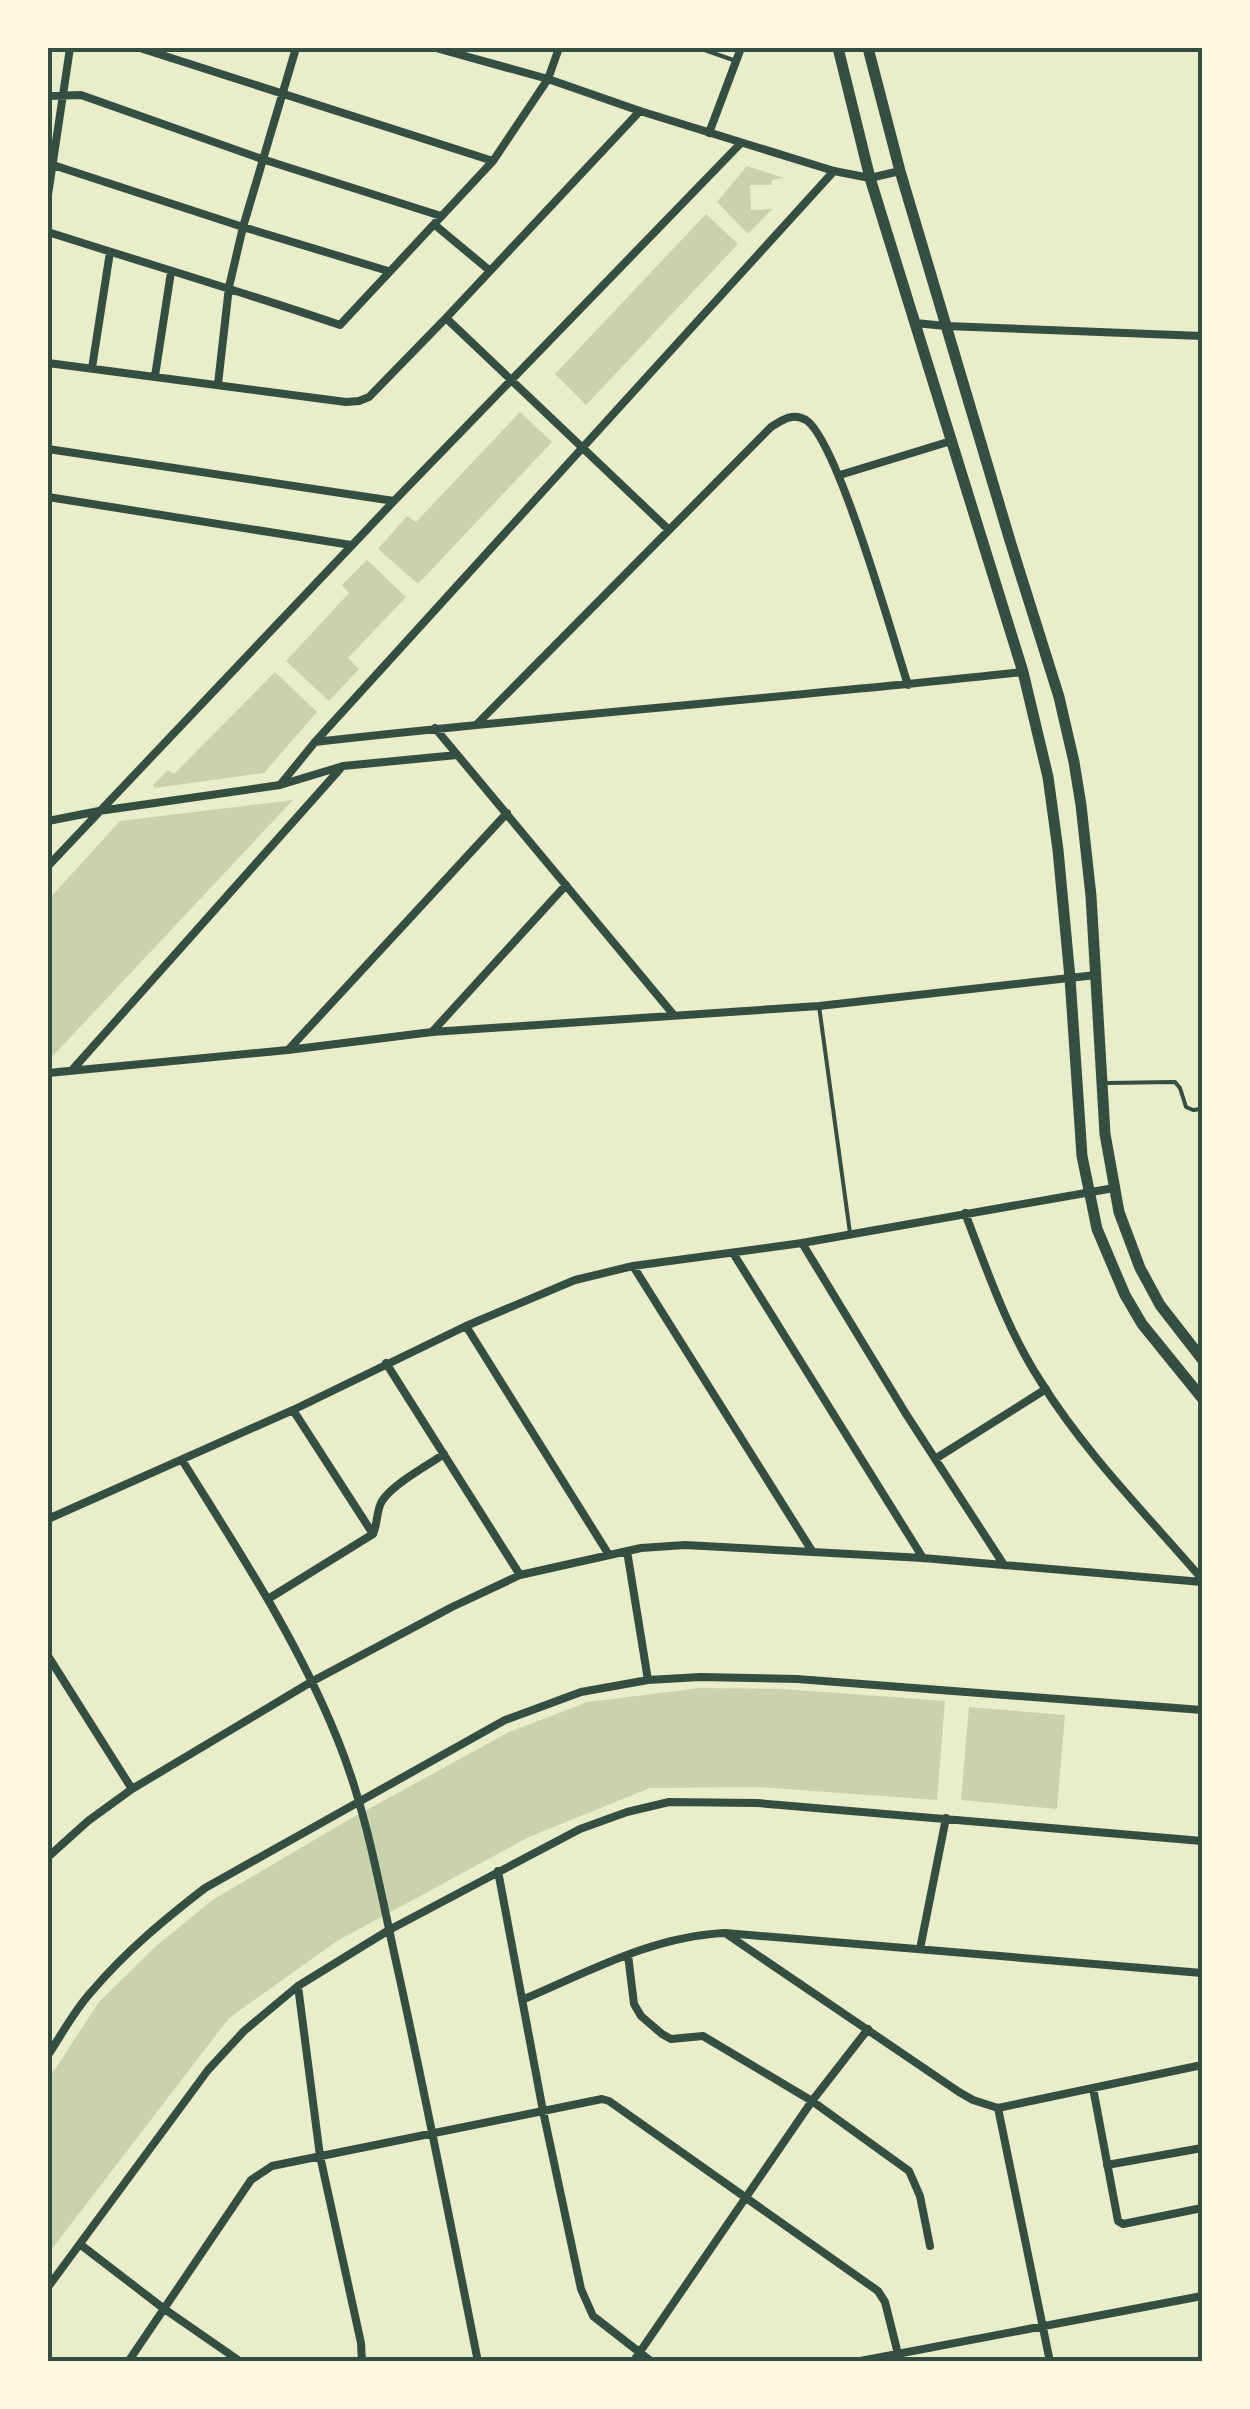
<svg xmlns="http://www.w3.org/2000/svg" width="1250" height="2409" viewBox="0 0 1250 2409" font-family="'Exo 2',sans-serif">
<rect width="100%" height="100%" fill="#e9edc9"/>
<path fill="#cad2ad" d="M 747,166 L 784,178 L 772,180 L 771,185 L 750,185 L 751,210 L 772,209 L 748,234 L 717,202 Z
M 706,214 L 738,244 L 586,405 L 555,374 Z
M 520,412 L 552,442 L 418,584 L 378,549 L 407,516 L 416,522 Z
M 367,560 L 406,597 L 348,658 L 359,669 L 329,701 L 286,661 L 349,593 L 342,585 Z
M 275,672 L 317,712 L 264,773 L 155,788 L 153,785 L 168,770 L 174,774 Z
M 293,800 L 51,1058 L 48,1058 L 48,900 L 120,821 Z
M 700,1688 L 783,1689 L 945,1701 L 937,1800 L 757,1787 L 650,1788 L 531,1836 L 337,1941 L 229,2018 L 48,2254 L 48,2080 L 99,2002 L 156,1946 L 214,1899 L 343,1823 L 509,1732 L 588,1702 Z
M 969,1707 L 1065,1715 L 1057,1809 L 961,1800 Z"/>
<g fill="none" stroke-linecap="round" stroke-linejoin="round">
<path stroke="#344e41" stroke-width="4" d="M 699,48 L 736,61
M 819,1006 L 850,1233
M 1106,1083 L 1175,1082 L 1180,1088 L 1186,1107 L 1193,1110 L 1202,1109"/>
<path stroke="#344e41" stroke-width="8" d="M 140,48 L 493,161
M 436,48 L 548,79 L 640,111 L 834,171 L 870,178 L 900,171
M 48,96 L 81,95 L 262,159 L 441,216
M 709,133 L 741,48
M 53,165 L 243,227 L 388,271
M 48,195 L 70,48
M 435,225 L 489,270
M 48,232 C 145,263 243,292 340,325 L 493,161 L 548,79 L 559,48
M 446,318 L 669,530
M 915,323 L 946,326 L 1202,336
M 48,363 L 346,402 L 359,401 L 369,397 L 446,318 L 640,111
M 92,368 L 110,252
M 155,376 L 171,272
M 218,384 L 229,287 L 243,227 L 296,48
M 48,449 L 394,501
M 840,475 L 951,441
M 48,497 L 351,545
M 478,723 L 771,427 C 782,420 793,412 806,420 C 838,441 893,639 908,685
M 435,728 L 673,1014
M 315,742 C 551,715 787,698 1023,672
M 280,785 L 315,742 L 834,171
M 48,821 L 99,811 L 280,785 L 343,766 L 457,755
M 48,866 L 394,501 L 741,143
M 432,1032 L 566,885
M 289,1049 L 507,813
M 73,1069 L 340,769
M 48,1073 L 288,1050 L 432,1032 L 819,1006 L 1096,975
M 965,1213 C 987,1270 1007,1330 1041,1382 C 1086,1454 1147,1515 1202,1579
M 802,1243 L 906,1414 L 1004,1565
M 733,1253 L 923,1558
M 633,1266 L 812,1551
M 466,1326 L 609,1555
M 386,1363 L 520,1575
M 293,1410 L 373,1534
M 935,1459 L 1046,1389
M 182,1460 C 238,1550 297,1639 337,1738 C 367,1811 380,1890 397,1966 C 426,2098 452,2230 478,2362
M 48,1519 L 293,1410 L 466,1326 L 575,1280 L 633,1266 L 802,1243 L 1114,1188
M 627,1551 L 648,1680
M 268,1599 L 373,1534 C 378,1523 376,1511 382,1501 C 393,1484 427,1466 444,1454
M 48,1656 L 132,1789
M 48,1857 L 88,1821 L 132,1789 L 311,1682 L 452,1607 L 520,1575 L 641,1548 L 685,1545 L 923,1558 L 1202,1582
M 498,1871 L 543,2111 L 581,2289 L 593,2316 L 652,2362
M 728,1935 L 959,2092 L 973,2100 L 998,2108 L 1202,2065
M 920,1949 L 946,1818
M 628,1955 L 634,2004 L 641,2016 L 662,2034 L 671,2039 L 703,2036 L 812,2101 L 909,2171 L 920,2196 L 930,2246
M 298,1986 L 320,2156 L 361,2343 L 362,2362
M 524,1999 C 588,1972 653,1936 725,1933 L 1202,1973
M 48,2055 C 62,2034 75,2009 93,1990 C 126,1951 165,1919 205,1888 L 505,1720 L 581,1692 L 648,1680 L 700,1677 L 797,1679 L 1202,1710
M 1093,2088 L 1118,2221 L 1123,2224 L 1202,2208
M 998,2108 L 1050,2362
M 1107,2165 L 1202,2148
M 81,2245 L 163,2308 L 241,2362
M 48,2287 L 208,2070 L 244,2031 L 298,1986 L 389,1930 L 580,1829 L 627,1812 L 669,1802 L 757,1803 L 1202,1841
M 128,2362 L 251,2180 L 272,2166 L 602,2099 L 609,2101 L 878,2291 L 885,2302 L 900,2362
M 633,2362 L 812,2101 L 868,2029
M 855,2362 L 1202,2296"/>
<path stroke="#344e41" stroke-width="11" d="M 838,48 L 870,178 L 1023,672 L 1048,777 L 1058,850 L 1070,978 L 1082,1156 L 1097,1229 L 1125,1295 L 1142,1324 L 1202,1398
M 868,48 L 900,171 L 1011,544 L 1059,697 L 1074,762 L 1081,805 L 1091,896 L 1105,1134 L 1119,1212 L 1140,1268 L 1160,1305 L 1202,1359"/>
</g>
<rect width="1250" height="2409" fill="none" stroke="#fefae0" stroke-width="100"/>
<rect x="50" y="50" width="1150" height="2309" fill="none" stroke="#344e41" stroke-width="4"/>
</svg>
